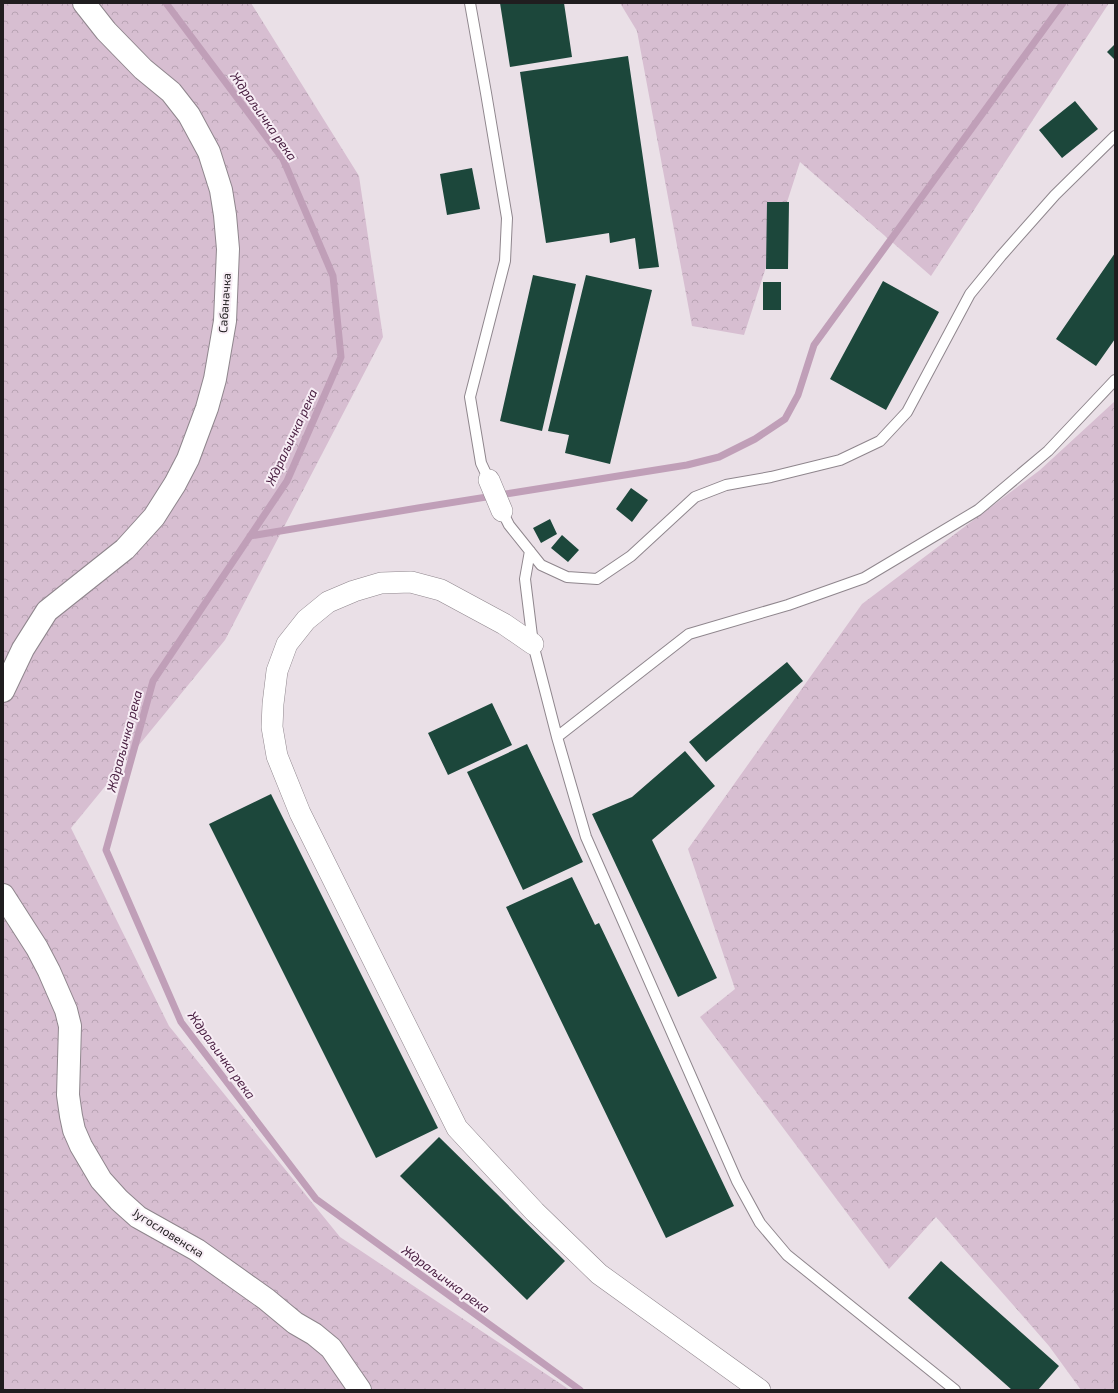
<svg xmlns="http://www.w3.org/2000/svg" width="1118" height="1393" viewBox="0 0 1118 1393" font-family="'Exo 2',sans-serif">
<defs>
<pattern id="forest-crowns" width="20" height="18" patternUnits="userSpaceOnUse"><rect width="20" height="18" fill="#d7bed1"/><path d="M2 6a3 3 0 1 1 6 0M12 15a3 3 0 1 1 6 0" fill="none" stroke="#b8a3b3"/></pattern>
</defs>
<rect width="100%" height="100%" fill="#eae0e7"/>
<path fill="url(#forest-crowns)" d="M 3,3 L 251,3 L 359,176 L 383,337 L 225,640 L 71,828 L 169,1026 L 340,1237 L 570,1390 L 3,1390 Z
M 620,3 L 1109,3 L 931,276 L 800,162 L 744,335 L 692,326 L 637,31 Z
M 1115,401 L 1115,1390 L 1081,1390 L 1049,1346 L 936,1217 L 889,1269 L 700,1017 L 735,989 L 688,849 L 862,604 L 1040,470 Z"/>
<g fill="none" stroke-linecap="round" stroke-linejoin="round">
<path stroke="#c09fb8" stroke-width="7" d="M 166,3 L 283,159 L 333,276 L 341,357 L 287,481 L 153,681 L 106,850 L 181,1022 L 316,1199 L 580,1390
M 250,536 L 418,508 L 687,465 L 719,457 L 755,439 L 785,419 L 798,395 L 814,345 L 1063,3"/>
</g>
<path fill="#1c473b" d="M 500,3 L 564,3 L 572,57 L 510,67 Z
M 1115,44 L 1115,60 L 1107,52 Z
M 628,56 L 659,267 L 639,269 L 635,238 L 610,243 L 609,233 L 546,243 L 520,72 Z
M 1075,101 L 1098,129 L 1062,158 L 1039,130 Z
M 472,168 L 480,209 L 447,215 L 440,174 Z
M 767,202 L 789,202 L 788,269 L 766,269 Z
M 1115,253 L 1115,339 L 1096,366 L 1056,339 Z
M 533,275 L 576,284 L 542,431 L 500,421 Z
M 586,275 L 652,290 L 610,464 L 565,453 L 569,435 L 548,431 Z
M 883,281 L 939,312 L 886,410 L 830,379 Z
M 763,282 L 781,282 L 781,310 L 763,310 Z
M 631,488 L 648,500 L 632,522 L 616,509 Z
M 550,519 L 557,534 L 541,543 L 533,528 Z
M 562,535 L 579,550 L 568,562 L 551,548 Z
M 787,662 L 803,681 L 706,762 L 689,742 Z
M 492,703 L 512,745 L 448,775 L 428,733 Z
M 527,744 L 583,862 L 523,890 L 467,772 Z
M 685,751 L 715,786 L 652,840 L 717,978 L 678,997 L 592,814 L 632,797 Z
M 271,794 L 438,1128 L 376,1158 L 209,824 Z
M 572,877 L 595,925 L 599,923 L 734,1206 L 666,1238 L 506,907 Z
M 439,1137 L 565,1261 L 527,1300 L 400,1176 Z
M 941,1261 L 1059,1366 L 1038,1390 L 1012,1390 L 908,1298 Z"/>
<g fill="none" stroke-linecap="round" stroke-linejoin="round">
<defs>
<path id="service" d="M 470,3 L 486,93 L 507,218 L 505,261 L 470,397 L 481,463 L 489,480
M 502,511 L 509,525 L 541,565 L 567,577 L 597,579 L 631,556 L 695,497 L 726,485 L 771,477 L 840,460 L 880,441 L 907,412 L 970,294 L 1001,256 L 1055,195 L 1115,136
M 530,551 L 525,579 L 533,644 L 557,737 L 689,634 L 788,605 L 864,578 L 978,510 L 1048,451 L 1115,380
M 557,737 L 586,837 L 737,1181 L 760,1223 L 787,1255 L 955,1390"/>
<path id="minor" d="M 489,480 L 502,511
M 533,644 L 504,624 L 441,590 L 411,582 L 381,583 L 354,591 L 328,602 L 306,620 L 287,644 L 277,671 L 273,704 L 272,727 L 277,756 L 300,813 L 457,1128 L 535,1212 L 599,1274 L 760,1390"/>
<path id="secondary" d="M 3,691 L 23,649 L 47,611 L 125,549 L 154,517 L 175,484 L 188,459 L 207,408 L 215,379 L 225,321 L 228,249 L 225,215 L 221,190 L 209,152 L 189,115 L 171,92 L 143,69 L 106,31 L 84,3
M 3,895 L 37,948 L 49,971 L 66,1010 L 70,1026 L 68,1095 L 71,1116 L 74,1130 L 81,1146 L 101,1180 L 119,1200 L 138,1217 L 197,1250 L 266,1299 L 295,1323 L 314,1334 L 331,1348 L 360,1390"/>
</defs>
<use href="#service" stroke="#8f868d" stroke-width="12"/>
<use href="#minor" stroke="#8f868d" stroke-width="22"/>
<use href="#secondary" stroke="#8f868d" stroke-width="24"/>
<use href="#service" stroke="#fff" stroke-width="10"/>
<use href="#minor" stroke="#fff" stroke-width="21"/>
<use href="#secondary" stroke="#fff" stroke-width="22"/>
</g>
<g text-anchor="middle" stroke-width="4" stroke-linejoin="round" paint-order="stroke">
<g font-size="12" fill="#201d1f" stroke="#f7edf5">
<text transform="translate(225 303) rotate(-86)" y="4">Сабаначка</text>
<text transform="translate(168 1233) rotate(32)" y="4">Југословенска</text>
</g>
<g font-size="13" font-style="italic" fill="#451a3d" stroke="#f7edf5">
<text transform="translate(264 116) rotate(55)" y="5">Ждраљичка река</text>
<text transform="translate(291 437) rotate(-65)" y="5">Ждраљичка река</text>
<text transform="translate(124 741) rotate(-75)" y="5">Ждраљичка река</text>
<text transform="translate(222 1055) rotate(54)" y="5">Ждраљичка река</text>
<text transform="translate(446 1279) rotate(36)" y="5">Ждраљичка река</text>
</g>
</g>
<rect width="1118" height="1393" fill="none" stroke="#201d1f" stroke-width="8"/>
</svg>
